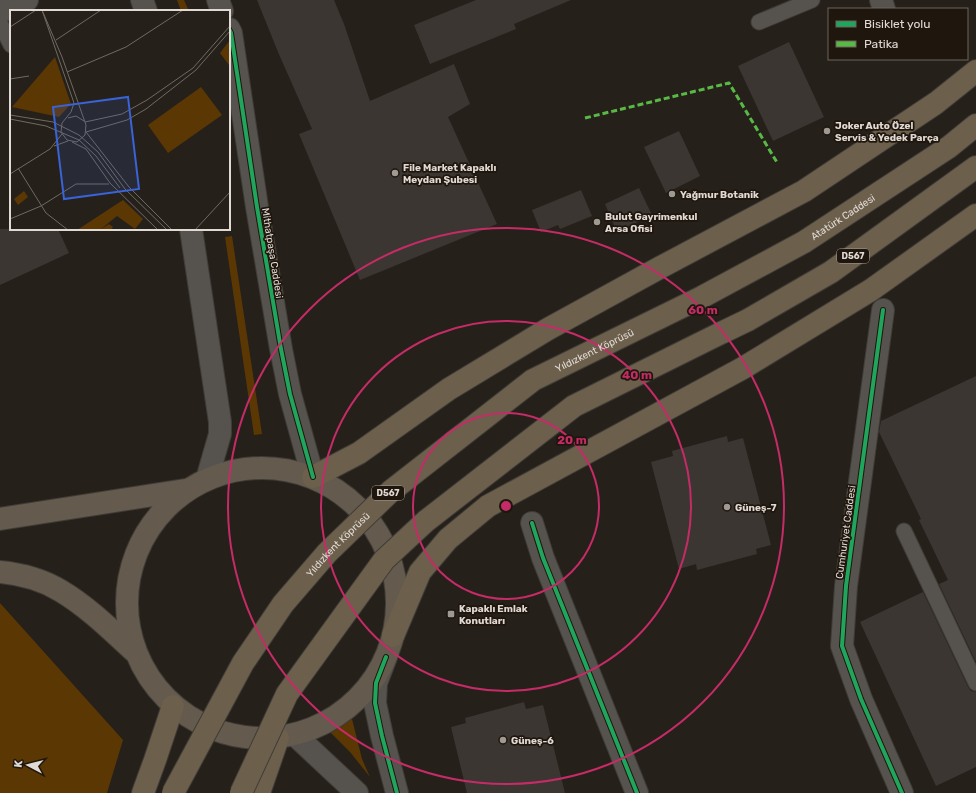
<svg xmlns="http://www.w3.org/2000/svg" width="976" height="793" viewBox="0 0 976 793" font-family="Rubik,sans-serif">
<rect width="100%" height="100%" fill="#25201a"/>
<path fill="#5b3704" d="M 177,0 L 184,0 L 189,11 L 181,11 Z
M 232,236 L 262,434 L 254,435 L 225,237 Z
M 0,603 L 123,740 L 107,793 L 0,793 Z
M 351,715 L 362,759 L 370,777 L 350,752 L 330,732 Z"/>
<path fill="#3b3631" d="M 257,0 L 334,0 L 344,24 L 370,101 L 454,64 L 470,104 L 448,117 L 497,224 L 360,280 L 299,134 L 312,129 L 278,52 Z
M 476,0 L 571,0 L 514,24 L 516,29 L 430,64 L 414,25 Z
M 789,42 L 824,117 L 773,141 L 738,66 Z
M 679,131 L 700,176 L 666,193 L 644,147 Z
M 639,188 L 652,215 L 617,232 L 605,204 Z
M 581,190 L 592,216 L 560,229 L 558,225 L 541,232 L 532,210 Z
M 0,229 L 58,229 L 69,253 L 0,285 Z
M 976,376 L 976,662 L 939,584 L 948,580 L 919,520 L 921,519 L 879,432 L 881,421 Z
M 727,436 L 728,442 L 743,438 L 771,545 L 756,549 L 757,554 L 697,570 L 696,564 L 679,569 L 651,462 L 673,456 L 672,451 Z
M 923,592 L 968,687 L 971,691 L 976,692 L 976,767 L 936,786 L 860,622 Z
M 524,702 L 526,709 L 543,705 L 565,793 L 467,793 L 451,727 L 466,723 L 465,718 Z"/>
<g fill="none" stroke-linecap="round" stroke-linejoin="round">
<defs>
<path id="lane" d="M 759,22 L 812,0
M 0,23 L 11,45
M 904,531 L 976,683"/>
<path id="street" d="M 881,0 L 884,9
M 0,12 L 27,0
M 532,523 L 543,558 L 637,793"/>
<path id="secondary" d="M 142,0 L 146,11
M 218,0 L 222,11
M 229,29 L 231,33 L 257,207 L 281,349 L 290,394 L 313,477
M 191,229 L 220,422 L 220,434 L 207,479
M 883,310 L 846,586 L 842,646 L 861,699 L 902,793
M 386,657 L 376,683 L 375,703 L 382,736 L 397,793
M 295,735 L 357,793"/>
<path id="primary" d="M127 603a135 135 0 1 1 270 0a135 135 0 1 1-270 0Z
M 0,519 L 185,490
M 0,572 C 21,574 43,580 61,591 C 88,607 112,631 135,652"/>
<g id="highway">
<path id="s1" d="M 702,297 L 804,242 L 949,147 L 976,125"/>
<path d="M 721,333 L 748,320 L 831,272 L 976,167"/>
<path d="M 313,477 L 359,453 L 449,389 L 548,329 L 661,267 L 804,191 L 936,103 L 976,71"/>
<path d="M 393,636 L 420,572 L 448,539 L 488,506 L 743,368 L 871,290 L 976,215"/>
<path d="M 143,793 L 155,760 L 173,706"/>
<path d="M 259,793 L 278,738"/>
</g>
</defs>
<use href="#lane" stroke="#3f3c37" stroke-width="17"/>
<use href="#street" stroke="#3f3c37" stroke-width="24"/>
<use href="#secondary" stroke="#3f3c37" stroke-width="24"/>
<use href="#primary" stroke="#3f3c37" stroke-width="24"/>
<use href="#highway" stroke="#3f3c37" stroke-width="24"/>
<use href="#lane" stroke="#56524e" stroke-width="15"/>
<use href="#street" stroke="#56524e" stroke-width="22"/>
<use href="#secondary" stroke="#56524e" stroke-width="22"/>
<use href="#primary" stroke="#645a4d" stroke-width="22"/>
<use href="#highway" stroke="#6c5f4c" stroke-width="22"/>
<defs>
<g id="highway-bridge">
<path id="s2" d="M 173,793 L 243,663 L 283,604 L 327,553 L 391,491 L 533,380 L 702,297"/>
<path d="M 241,793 L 287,694 L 384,560 L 426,521 L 574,406 L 721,333"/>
</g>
</defs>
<use href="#highway-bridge" stroke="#3f3c37" stroke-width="24" stroke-linecap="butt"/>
<use href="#highway-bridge" stroke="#6c5f4c" stroke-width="22"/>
<path stroke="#58b947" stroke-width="3" stroke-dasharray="6 3" stroke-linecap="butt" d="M 585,118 L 729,83 L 778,164"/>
<defs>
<path id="cycleway" d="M 229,29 L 231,33 L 257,207 L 281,349 L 290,394 L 313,477
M 883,310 L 846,586 L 842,646 L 861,699 L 902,793
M 532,523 L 543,558 L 637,793
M 386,657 L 376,683 L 375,703 L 382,736 L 397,793"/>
</defs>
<use href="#cycleway" stroke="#1f160d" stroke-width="6"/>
<use href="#cycleway" stroke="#20a55d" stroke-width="4"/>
</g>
<g fill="none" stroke="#c52b67" stroke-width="2">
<circle cx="506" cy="506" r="93"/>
<circle cx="506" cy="506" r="185"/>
<circle cx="506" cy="506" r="278"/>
</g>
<g fill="#9f9993" stroke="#1f160d" stroke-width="1.5">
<circle cx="827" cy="131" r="4"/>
<circle cx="395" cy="173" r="4"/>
<circle cx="672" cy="194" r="4"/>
<circle cx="597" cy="222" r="4"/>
<circle cx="727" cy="507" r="4"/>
<rect x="447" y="610" width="8" height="8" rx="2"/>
<circle cx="503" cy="740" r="4"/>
</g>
<g text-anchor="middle" stroke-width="3.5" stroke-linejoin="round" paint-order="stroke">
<g fill="#1f160d" stroke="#a79f98" stroke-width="1">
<rect x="837" y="249" width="32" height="14" rx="3"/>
<rect x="372" y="486" width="32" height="14" rx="3"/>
</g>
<g font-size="9" font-weight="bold" fill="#e1dad4">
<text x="853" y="259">D567</text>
<text x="388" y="496">D567</text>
</g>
<g font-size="10" font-weight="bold" fill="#e1dad4" stroke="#1f160d" text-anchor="start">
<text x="835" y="129">Joker Auto Özel<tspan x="835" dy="12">Servis &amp; Yedek Parça</tspan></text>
<text x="403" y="171">File Market Kapaklı<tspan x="403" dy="12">Meydan Şubesi</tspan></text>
<text x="680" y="198">Yağmur Botanik</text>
<text x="605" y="220">Bulut Gayrimenkul<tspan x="605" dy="12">Arsa Ofisi</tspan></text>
<text x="735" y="511">Güneş-7</text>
<text x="459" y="612">Kapaklı Emlak<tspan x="459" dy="12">Konutları</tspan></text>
<text x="511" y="744">Güneş-6</text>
</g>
<g font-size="10" fill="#e1dad4" stroke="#1f160d">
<text dy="4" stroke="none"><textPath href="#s1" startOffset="162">Atatürk Caddesi</textPath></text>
<text transform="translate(273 253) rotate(81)" y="4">Mithatpaşa Caddesi</text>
<text dy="4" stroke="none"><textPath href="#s2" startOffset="624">Yıldızkent Köprüsü</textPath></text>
<text transform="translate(845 532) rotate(-82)" y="4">Cumhuriyet Caddesi</text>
<text dy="4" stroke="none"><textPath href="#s2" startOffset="300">Yıldızkent Köprüsü</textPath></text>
</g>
</g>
<g transform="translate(10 10)">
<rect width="220" height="220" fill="#25201a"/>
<path d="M 220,30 L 220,54 L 219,55 L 210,43 ZM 45,47 L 61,94 L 49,107 L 2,97 ZM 191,77 L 212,105 L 158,143 L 138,115 ZM 14,181 L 18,187 L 8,195 L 4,189 ZM 113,190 L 133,209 L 125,219 L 107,206 L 91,219 L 99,214 L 103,217 L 101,220 L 67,220 Z" fill="#5b3704"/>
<path fill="none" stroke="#706a64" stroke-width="1" d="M 32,0 L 64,93 L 61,102 L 52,113 L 51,122 L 57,130 L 67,132 L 75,125 L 76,115 L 52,47 L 32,0M 0,17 L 26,0M 46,30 L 91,0M 57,62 L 116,37 L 173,0M 0,69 L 19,66M 0,105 L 43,112 L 69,125 L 88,142 L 115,179 L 157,220M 58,108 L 66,106 L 74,111M 0,109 L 36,116 L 69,130 L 86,146 L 110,178M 75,112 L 112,104 L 137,90 L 183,58 L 220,16M 76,122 L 117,110 L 136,99 L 186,60 L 220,21M 76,122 L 119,177 L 162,220M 62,132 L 76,139 L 100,173 L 148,220M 44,136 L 58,131M 8,158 L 36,203 L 58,220M 0,164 L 40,139 L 52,124M 0,209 L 31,196 L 66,174 L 99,174M 185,220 L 220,182"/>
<path fill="#3a63d7" fill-opacity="0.15" stroke="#3a63d7" stroke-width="2" d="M 118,87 L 129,179 L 54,189 L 43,97 Z"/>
<rect width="220" height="220" fill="none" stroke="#e1dad4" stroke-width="2"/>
</g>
<circle cx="506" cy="506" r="6" fill="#c52b67" stroke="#1f160d" stroke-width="2"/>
<g font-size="12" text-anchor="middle" font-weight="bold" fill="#c52b67" stroke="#1f160d" stroke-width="3.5" stroke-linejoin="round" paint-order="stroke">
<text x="703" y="314">60 m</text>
<text x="637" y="379">40 m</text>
<text x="572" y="444">20 m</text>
</g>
<rect x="828" y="8" width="140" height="52" fill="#1f160d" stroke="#6d645d"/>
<rect x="836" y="21" width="20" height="6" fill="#20a55d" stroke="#6d645d"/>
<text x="864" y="28" font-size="12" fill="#e1dad4">Bisiklet yolu</text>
<rect x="836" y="41" width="20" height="6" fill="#58b947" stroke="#6d645d"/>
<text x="864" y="48" font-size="12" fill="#e1dad4">Patika</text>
<g transform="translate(28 765) rotate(277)" stroke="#1f160d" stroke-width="3" paint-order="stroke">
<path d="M0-3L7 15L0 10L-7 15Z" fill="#e1dad4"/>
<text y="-6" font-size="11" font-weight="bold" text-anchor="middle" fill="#e1dad4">K</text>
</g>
</svg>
